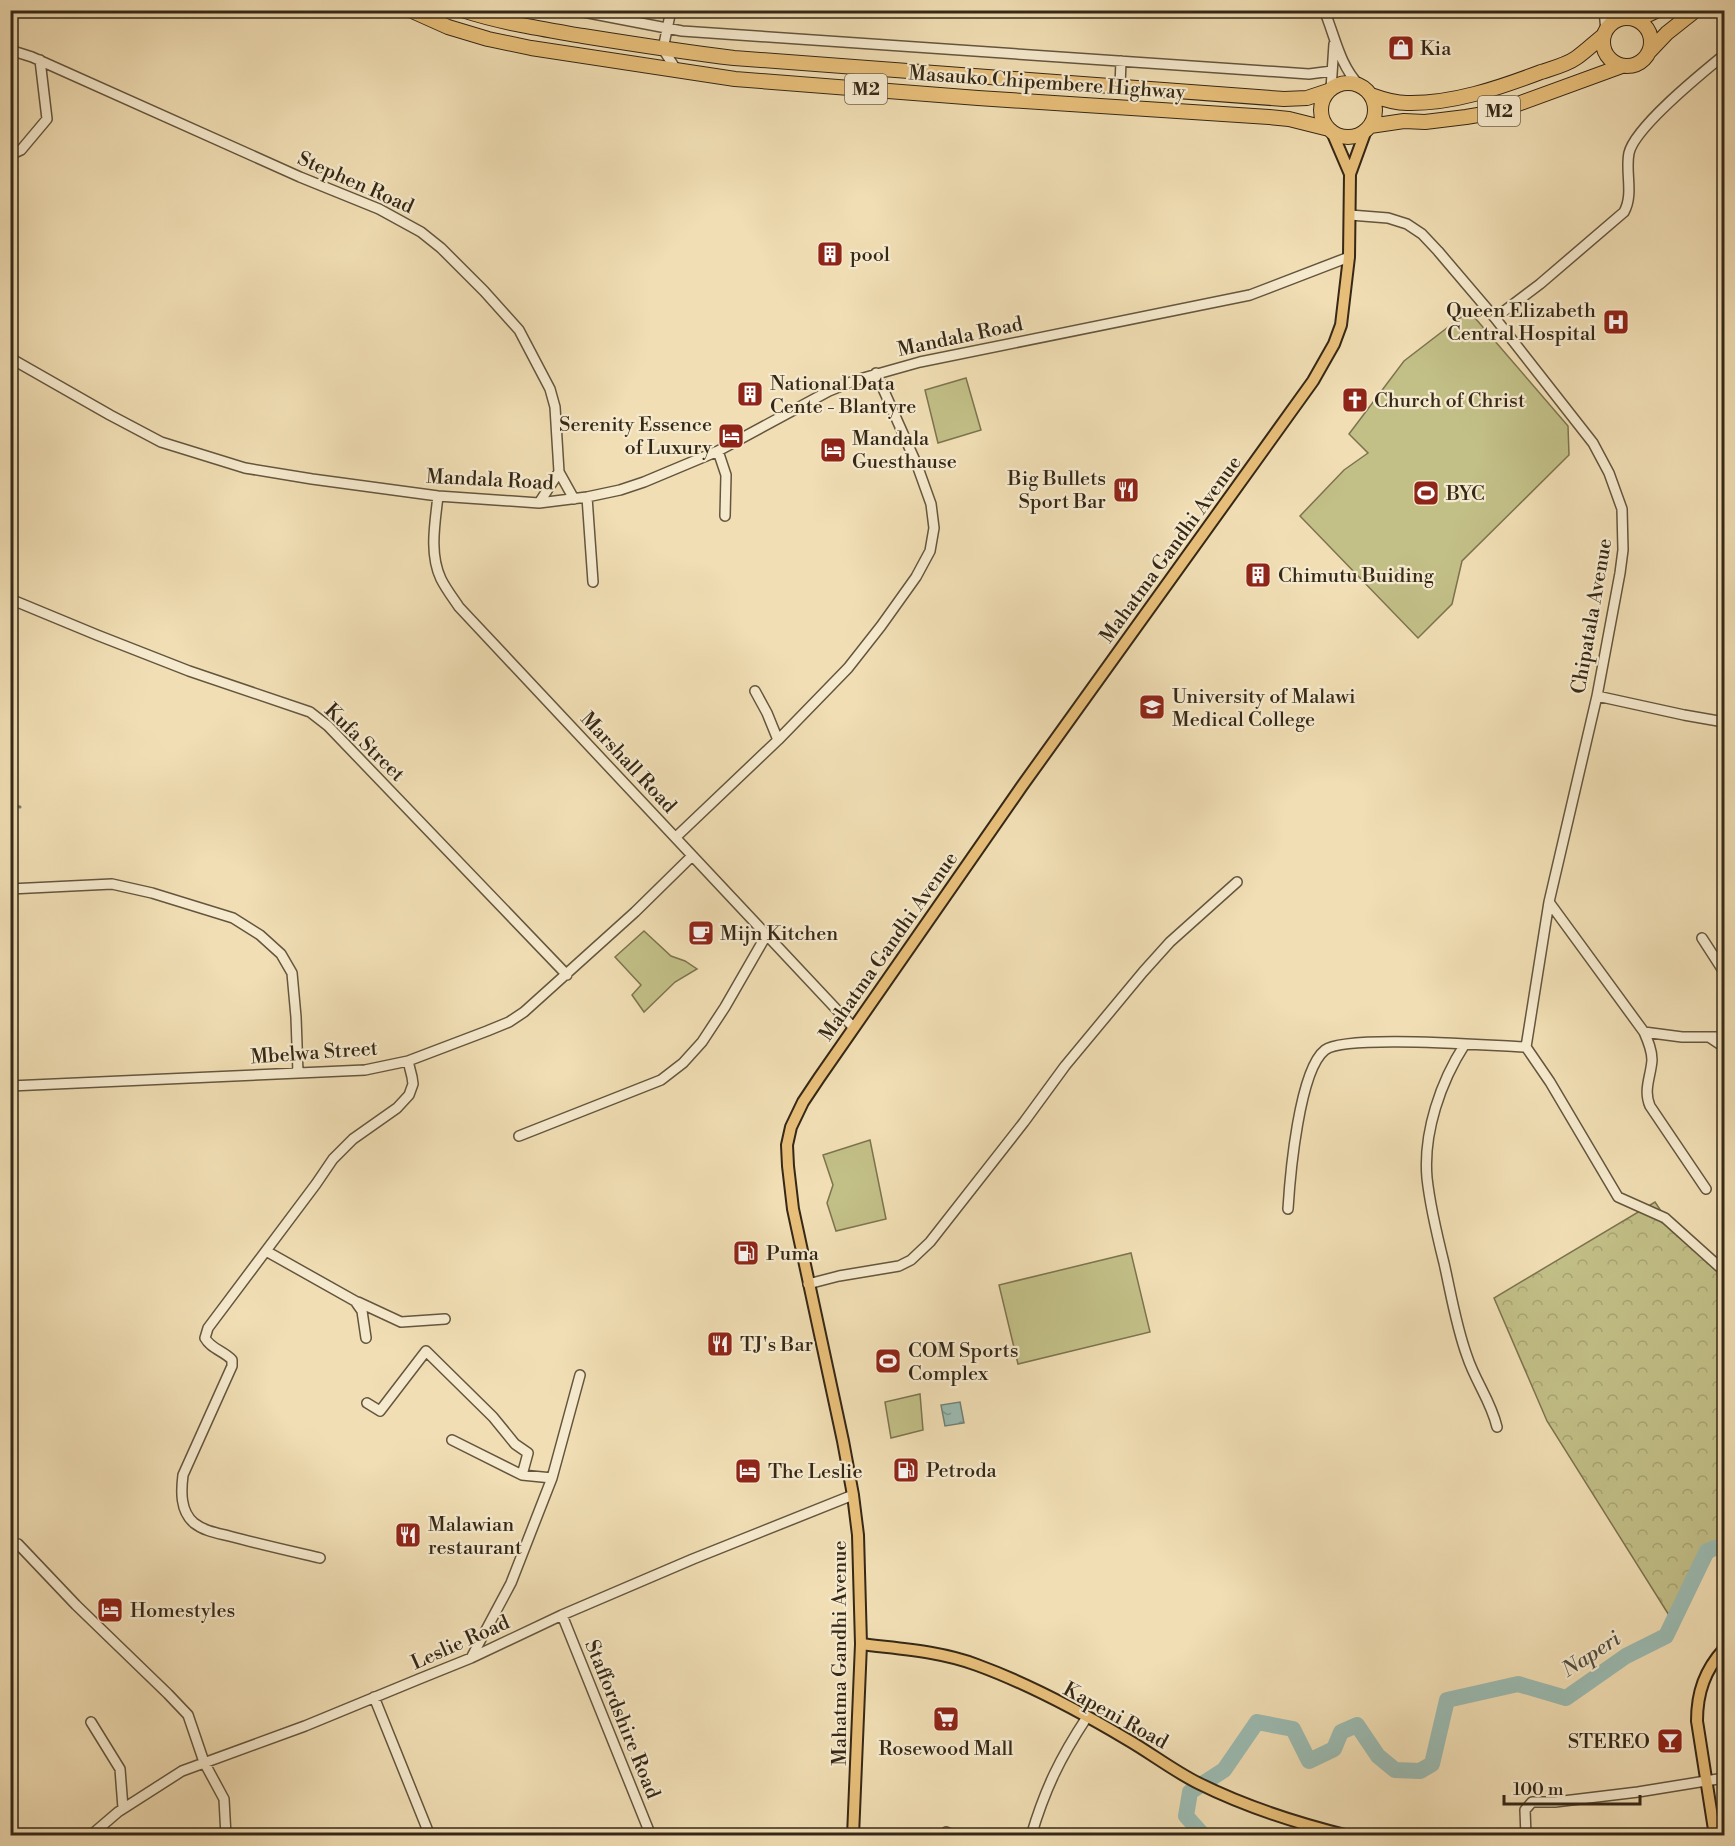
<svg xmlns="http://www.w3.org/2000/svg" width="1735" height="1846" viewBox="0 0 1735 1846" font-family="'Libre Bodoni',serif">
<defs>
<pattern id="forest-crowns" width="20" height="18" patternUnits="userSpaceOnUse" patternTransform="scale(1.5)"><rect width="20" height="18" fill="#c2bf87"/><path d="M2 6a3 3 0 1 1 6 0M12 15a3 3 0 1 1 6 0" fill="none" stroke="#a7a474"/></pattern>
<pattern id="water-ripples" width="26" height="14" patternUnits="userSpaceOnUse" patternTransform="scale(1.5)"><rect width="26" height="14" fill="#9bbbb2"/><path d="M2 4q2-2 4 0t4 0M15 11q2-2 4 0t4 0" fill="none" stroke="#7f9890"/></pattern>
</defs>
<rect width="100%" height="100%" fill="#f1deb4"/>
<filter id="stains"><feTurbulence type="fractalNoise" baseFrequency=".00333" numOctaves="4"/><feColorMatrix values="0 0 0 0 .2 0 0 0 0 .09 0 0 0 0 .02 0 0 0 .5 -.17"/></filter>
<radialGradient id="worn" r=".72"><stop offset=".6" stop-color="#630" stop-opacity="0"/><stop offset="1" stop-color="#630" stop-opacity=".3"/></radialGradient>
<path fill="url(#forest-crowns)" stroke="#7c744f" stroke-width="1.5" d="M 1655,1202 L 1661,1211 L 1724,1270 L 1724,1550 C 1698,1557 1690,1602 1672,1620 L 1547,1421 L 1494,1298 Z"/>
<path fill="#c2bf87" stroke="#7c744f" stroke-width="1.5" d="M 1469,311 L 1568,426 L 1569,455 L 1462,561 L 1452,604 L 1418,638 L 1300,516 L 1344,470 L 1368,453 L 1349,434 L 1404,361 Z
M 966,378 L 981,430 L 938,443 L 925,390 Z
M 644,931 L 671,956 L 685,961 L 697,969 L 675,982 L 644,1012 L 632,995 L 641,985 L 615,957 Z
M 870,1140 L 886,1219 L 836,1231 L 827,1203 L 833,1185 L 823,1155 Z
M 1131,1253 L 1150,1332 L 1018,1364 L 999,1285 Z
M 920,1394 L 923,1430 L 891,1438 L 885,1402 Z"/>
<path fill="url(#water-ripples)" stroke="#728074" stroke-width="1.5" d="M 960,1402 L 964,1423 L 945,1426 L 941,1405 Z"/>
<g fill="none" stroke-linecap="round" stroke-linejoin="round">
<path stroke="#728074" stroke-width="3" d="M 10,805 L 20,807"/>
<path stroke="#9bbbb2" stroke-width="16" d="M 1204,1836 L 1186,1816 L 1190,1792 L 1224,1770 L 1257,1722 L 1293,1729 L 1309,1761 L 1334,1749 L 1341,1732 L 1357,1725 L 1378,1756 L 1395,1770 L 1420,1771 L 1432,1764 L 1447,1700 L 1518,1684 L 1566,1698 L 1626,1656 L 1666,1636 L 1707,1551 L 1724,1545"/>
<defs>
<path id="minor" d="M 573,10 L 682,31 L 1309,74 L 1332,71
M 671,10 L 663,49 L 677,71
M 1324,10 C 1335,36 1339,64 1359,85
M 1604,10 L 1606,31
M 1625,10 L 1633,19
M 10,50 L 32,57 L 300,177 L 379,209 L 421,232 L 441,248 L 484,291 L 519,330 L 550,389 L 555,407 L 559,472 L 574,499
M 1120,86 L 1121,61
M 1331,89 L 1334,44
M 10,155 L 21,150 L 47,119 L 40,60
M 1350,215 L 1388,218 L 1407,224 L 1422,234 L 1438,251 L 1495,318 L 1593,443 L 1609,473 L 1622,509 L 1623,550 L 1620,573 L 1597,696 L 1549,902 L 1526,1047 L 1550,1082 L 1618,1197 L 1665,1218 L 1724,1271
M 1495,318 L 1540,284 L 1624,212 C 1634,194 1625,172 1629,153 C 1635,127 1702,73 1724,55
M 10,358 L 110,415 L 161,442 L 245,468 L 312,479 L 438,496 L 539,503 L 587,497 L 620,490 L 644,482 L 718,451 L 829,391 L 856,380 L 920,362 L 1250,295 L 1349,257
M 718,451 L 726,475 L 725,516
M 438,496 C 435,523 429,554 441,579 C 446,589 453,598 459,607 L 853,1027
M 587,497 L 593,582
M 539,503 L 559,472
M 10,599 L 97,635 L 189,671 L 310,712 L 328,726 L 567,975
M 755,691 L 767,713 L 778,740
M 1597,696 L 1684,715 L 1724,722
M 676,837 L 778,740 L 848,668 L 881,626 L 916,577 L 930,551 L 934,528 L 931,504 L 917,465 L 876,373
M 10,889 L 112,884 L 152,893 L 233,918 L 260,935 L 281,954 L 292,973 L 296,1017 L 298,1073
M 1549,902 L 1644,1032 C 1648,1041 1652,1050 1652,1060 C 1651,1076 1643,1090 1650,1106 L 1706,1189
M 1702,938 L 1724,972
M 1644,1032 L 1682,1037 L 1724,1037
M 1709,1037 L 1724,1047
M 1465,1044 C 1441,1081 1423,1132 1427,1178 C 1430,1206 1437,1235 1444,1263 C 1451,1294 1456,1326 1467,1356 C 1475,1381 1491,1401 1497,1427
M 10,1086 L 365,1070 L 408,1061 L 487,1031 L 509,1022 L 524,1012 L 635,912 L 692,856
M 519,1136 L 661,1080 L 683,1063 L 702,1042 L 725,1007 L 767,934
M 1288,1209 C 1290,1176 1299,1070 1325,1050 C 1346,1034 1492,1046 1526,1047
M 266,1251 L 355,1301 L 362,1311 L 366,1338
M 808,1284 L 839,1276 L 899,1266 L 911,1260 L 930,1242 L 1024,1122 L 1065,1066 L 1143,972 L 1170,942 L 1237,882
M 358,1302 L 401,1322 L 445,1319
M 367,1403 L 380,1411 L 426,1351 L 493,1417 L 515,1444 L 528,1453 L 522,1475
M 452,1440 L 522,1475 L 552,1478
M 18,1544 L 76,1605 L 168,1694 L 188,1715 L 204,1762 L 224,1799 L 226,1836
M 320,1558 C 290,1551 259,1544 229,1536 C 217,1533 204,1531 194,1523 C 180,1511 181,1491 183,1475 L 232,1366 L 232,1360 C 224,1351 211,1349 205,1338 L 208,1328 L 316,1184 L 333,1159 L 353,1139 L 397,1108 L 409,1095 L 413,1084 L 412,1077 L 408,1061
M 562,1615 L 651,1836
M 471,1658 L 511,1583 L 552,1478 L 580,1375
M 374,1697 L 430,1836
M 91,1722 L 120,1769 L 123,1808
M 946,1832 L 955,1836
M 90,1836 L 118,1812 L 182,1771 L 305,1726 L 419,1679 L 471,1658 L 562,1615 L 693,1559 L 853,1495
M 1031,1836 C 1045,1789 1060,1758 1087,1717
M 1526,1836 L 1525,1810 L 1532,1802 L 1555,1802 L 1638,1792 L 1724,1778"/>
<path id="major" d="M 1332,132 L 1350,174
M 861,1644 C 900,1649 940,1651 977,1665 C 1029,1684 1081,1712 1128,1740 C 1152,1754 1174,1771 1198,1783 C 1246,1807 1296,1823 1349,1836
M 853,1836 L 861,1644 L 858,1535 L 853,1495 L 843,1441 L 793,1209 L 788,1166 L 787,1145 L 791,1127 L 803,1102 L 819,1078 L 1022,786 L 1313,381 L 1334,344 L 1341,325 L 1349,257 L 1350,174 L 1366,130
M 1715,1836 L 1697,1721 C 1697,1692 1705,1670 1724,1649"/>
<path id="highway" d="M 410,10 L 448,27 L 488,39 L 531,48 L 735,79 L 978,98 L 1269,117 L 1289,119 L 1329,129
M 462,10 C 502,23 542,29 583,36 C 633,44 683,52 734,58 L 1284,99 L 1307,98 L 1328,91
M1603 42a24 24 0 1 1 48 0a24 24 0 1 1-48 0Z
M 1637,20 L 1658,10
M 1648,53 L 1667,33 L 1696,10
M1321 110a27 27 0 1 1 54 0a27 27 0 1 1-54 0Z
M 1371,95 C 1382,99 1394,103 1407,103 C 1452,104 1499,88 1541,72 C 1553,68 1566,65 1576,58 C 1586,51 1595,42 1604,35
M 1370,126 L 1404,121 L 1425,122 L 1466,117 L 1496,112 L 1622,66"/>
</defs>
<use href="#minor" stroke="#64563e" stroke-width="12"/>
<use href="#major" stroke="#352817" stroke-width="14"/>
<use href="#highway" stroke="#352817" stroke-width="16"/>
<use href="#minor" stroke="#f6eace" stroke-width="9"/>
<use href="#major" stroke="#e8bf7a" stroke-width="10"/>
<use href="#highway" stroke="#e8bf7a" stroke-width="14"/>
</g>
<defs>
<symbol id="shop-square" viewBox="-11 -11 22 22"><rect x="-9" y="-9" width="18" height="18" rx="4" fill="#8f2418" stroke="#f6eace"/><path d="M-5-2.5h2.3a2.7 3.5 0 0 1 5.4 0H5L5.5 6h-11ZM-1.5-2.5h3a1.5 2.3 0 0 0-3 0Z" fill="#fff"/></symbol>
<symbol id="building-square" viewBox="-11 -11 22 22"><rect x="-9" y="-9" width="18" height="18" rx="4" fill="#8f2418" stroke="#f6eace"/><path d="M-4-6H4V6H1V3H-1V6H-4ZM-2.5-4.3h1.7v1.8h-1.7ZM.8-4.3h1.7v1.8H.8ZM-2.5-1h1.7V.8h-1.7ZM.8-1h1.7V.8H.8Z" fill="#fff"/></symbol>
<symbol id="hospital-square" viewBox="-11 -11 22 22"><rect x="-9" y="-9" width="18" height="18" rx="4" fill="#8f2418" stroke="#f6eace"/><path d="M-5-5h3v3.5h4V-5h3V5h-3V1.5h-4V5h-3Z" fill="#fff"/></symbol>
<symbol id="church-square" viewBox="-11 -11 22 22"><rect x="-9" y="-9" width="18" height="18" rx="4" fill="#8f2418" stroke="#f6eace"/><path d="M-1.2-6h2.4v3.5h3.3v2.4h-3.3V6h-2.4V-.1h-3.3v-2.4h3.3Z" fill="#fff"/></symbol>
<symbol id="hotel-square" viewBox="-11 -11 22 22"><rect x="-9" y="-9" width="18" height="18" rx="4" fill="#8f2418" stroke="#f6eace"/><path d="M-6-4.5h1.5V1H6V5H4.5V3h-9V5H-6ZM-4 0a1.8 1.8 0 1 1 3.6 0ZM.5 0V-2.5h3Q6-2.5 6 0Z" fill="#fff"/></symbol>
<symbol id="restaurant-square" viewBox="-11 -11 22 22"><rect x="-9" y="-9" width="18" height="18" rx="4" fill="#8f2418" stroke="#f6eace"/><path d="M-5-6h1v4h1v-4h1v4h1v-4h1v5L-1.5 .5V6h-2V.5L-5-1ZM5-6V6H3V1.5H1.5Q1.5-4 5-6Z" fill="#fff"/></symbol>
<symbol id="stadium-square" viewBox="-11 -11 22 22"><rect x="-9" y="-9" width="18" height="18" rx="4" fill="#8f2418" stroke="#f6eace"/><path d="M0-5a6.5 5 0 1 0 0 10a6.5 5 0 1 0 0-10ZM-3.5-1.8h7v3.6h-7Z" fill="#fff"/></symbol>
<symbol id="university-square" viewBox="-11 -11 22 22"><rect x="-9" y="-9" width="18" height="18" rx="4" fill="#8f2418" stroke="#f6eace"/><path d="M0-5L7-2L0 1L-7-2ZM-4 1L0 2.5L4 1V4Q0 6-4 4Z" fill="#fff"/></symbol>
<symbol id="cafe-square" viewBox="-11 -11 22 22"><rect x="-9" y="-9" width="18" height="18" rx="4" fill="#8f2418" stroke="#f6eace"/><path d="M-5.5-4.5H6V0H3Q3 3.5 0 3.5H-2.5Q-5.5 3.5-5.5 0ZM3-3.2v2h1.7v-2ZM-6 4.5H4V6H-6Z" fill="#fff"/></symbol>
<symbol id="fuel-square" viewBox="-11 -11 22 22"><rect x="-9" y="-9" width="18" height="18" rx="4" fill="#8f2418" stroke="#f6eace"/><path d="M-5.5-6h7V0h2V4h1.3V-2.5L3-4.5l.8-.8L6-3V5H2.5V1h-1V6h-7ZM-4.2-4.7v3.2H.2V-4.7Z" fill="#fff"/></symbol>
<symbol id="supermarket-square" viewBox="-11 -11 22 22"><rect x="-9" y="-9" width="18" height="18" rx="4" fill="#8f2418" stroke="#f6eace"/><path d="M-6-5.5h2.5l.6 2H6L4.5 2H-2.5L-4.4-4H-6ZM-1.5 3.2a1.3 1.3 0 1 0 .1 0ZM3 3.2a1.3 1.3 0 1 0 .1 0Z" fill="#fff"/></symbol>
<symbol id="bar-square" viewBox="-11 -11 22 22"><rect x="-9" y="-9" width="18" height="18" rx="4" fill="#8f2418" stroke="#f6eace"/><path d="M-6-5H6L.8 .8V4.5H3.5V6h-7V4.5H-.8V.8Z" fill="#fff"/></symbol>
</defs>
<g fill-rule="evenodd">
<use href="#shop-square" x="1386" y="33" width="30" height="30"/>
<use href="#building-square" x="815" y="239" width="30" height="30"/>
<use href="#hospital-square" x="1601" y="307" width="30" height="30"/>
<use href="#building-square" x="735" y="379" width="30" height="30"/>
<use href="#church-square" x="1340" y="385" width="30" height="30"/>
<use href="#hotel-square" x="716" y="421" width="30" height="30"/>
<use href="#hotel-square" x="818" y="435" width="30" height="30"/>
<use href="#restaurant-square" x="1111" y="475" width="30" height="30"/>
<use href="#stadium-square" x="1411" y="478" width="30" height="30"/>
<use href="#building-square" x="1243" y="560" width="30" height="30"/>
<use href="#university-square" x="1137" y="692" width="30" height="30"/>
<use href="#cafe-square" x="686" y="918" width="30" height="30"/>
<use href="#fuel-square" x="731" y="1238" width="30" height="30"/>
<use href="#restaurant-square" x="705" y="1329" width="30" height="30"/>
<use href="#stadium-square" x="873" y="1346" width="30" height="30"/>
<use href="#fuel-square" x="891" y="1455" width="30" height="30"/>
<use href="#hotel-square" x="733" y="1456" width="30" height="30"/>
<use href="#restaurant-square" x="393" y="1520" width="30" height="30"/>
<use href="#hotel-square" x="95" y="1595" width="30" height="30"/>
<use href="#supermarket-square" x="931" y="1704" width="30" height="30"/>
<use href="#bar-square" x="1655" y="1726" width="30" height="30"/>
</g>
<g text-anchor="middle" stroke-width="4.5" stroke-linejoin="round" paint-order="stroke">
<g fill="#f6eace" stroke="#6f624e" stroke-width="1.5">
<rect x="845" y="74" width="42" height="30" rx="4.5"/>
<rect x="1478" y="96" width="42" height="30" rx="4.5"/>
</g>
<g font-size="18" font-weight="bold" fill="#352817">
<text x="866" y="95">M2</text>
<text x="1499" y="117">M2</text>
</g>
<g font-size="20" fill="#352817" stroke="#f6eace" text-anchor="start">
<text x="1420" y="55">Kia</text>
<text x="850" y="261">pool</text>
<text x="1596" y="317" text-anchor="end">Queen Elizabeth<tspan x="1596" dy="23">Central Hospital</tspan></text>
<text x="770" y="390">National Data<tspan x="770" dy="23">Cente - Blantyre</tspan></text>
<text x="1374" y="407">Church of Christ</text>
<text x="712" y="431" text-anchor="end">Serenity Essence<tspan x="712" dy="23">of Luxury</tspan></text>
<text x="852" y="445">Mandala<tspan x="852" dy="23">Guesthause</tspan></text>
<text x="1106" y="485" text-anchor="end">Big Bullets<tspan x="1106" dy="23">Sport Bar</tspan></text>
<text x="1446" y="500">BYC</text>
<text x="1278" y="582">Chimutu Buiding</text>
<text x="1172" y="703">University of Malawi<tspan x="1172" dy="23">Medical College</tspan></text>
<text x="720" y="940">Mijn Kitchen</text>
<text x="766" y="1260">Puma</text>
<text x="740" y="1351">TJ's Bar</text>
<text x="908" y="1357">COM Sports<tspan x="908" dy="23">Complex</tspan></text>
<text x="926" y="1477">Petroda</text>
<text x="768" y="1478">The Leslie</text>
<text x="428" y="1531">Malawian<tspan x="428" dy="23">restaurant</tspan></text>
<text x="130" y="1617">Homestyles</text>
<text x="1650" y="1748" text-anchor="end">STEREO</text>
<text x="946" y="1755" text-anchor="middle">Rosewood Mall</text>
</g>
<g font-size="20" fill="#352817" stroke="#f6eace">
<text transform="translate(1047 82) rotate(4)" y="7">Masauko Chipembere Highway</text>
<text transform="translate(356 182) rotate(24)" y="7">Stephen Road</text>
<text transform="translate(960 336) rotate(-12)" y="7">Mandala Road</text>
<text transform="translate(490 479) rotate(3)" y="7">Mandala Road</text>
<text transform="translate(1170 549) rotate(-54)" y="7">Mahatma Gandhi Avenue</text>
<text transform="translate(1591 616) rotate(-80)" y="7">Chipatala Avenue</text>
<text transform="translate(365 742) rotate(44)" y="7">Kufa Street</text>
<text transform="translate(629 762) rotate(47)" y="7">Marshall Road</text>
<text transform="translate(888 946) rotate(-55)" y="7">Mahatma Gandhi Avenue</text>
<text transform="translate(314 1052) rotate(-4)" y="7">Mbelwa Street</text>
<text transform="translate(460 1642) rotate(-24)" y="7">Leslie Road</text>
<text transform="translate(839 1653) rotate(-90)" y="7">Mahatma Gandhi Avenue</text>
<text transform="translate(1116 1715) rotate(29)" y="7">Kapeni Road</text>
<text transform="translate(623 1719) rotate(68)" y="7">Staffordshire Road</text>
</g>
<g font-size="21" font-style="italic" fill="#4e4d3e" stroke="#f6eace">
<text transform="translate(1591 1654) rotate(-33)" y="7">Naperi</text>
</g>
</g>
<rect width="1735" height="1846" fill="none" stroke="#f1deb4" stroke-width="36"/>
<rect x="12" y="12" width="1711" height="1822" fill="none" stroke="#352817" stroke-width="3"/>
<rect x="18" y="18" width="1699" height="1810" fill="none" stroke="#352817" stroke-width="1.5"/>
<path d="M1504 1795v9h136v-9" fill="none" stroke="#352817" stroke-width="3"/>
<text x="1513" y="1795" font-size="18" fill="#352817" stroke="#f6eace" stroke-width="4.5" paint-order="stroke">100 m</text>
<rect width="100%" height="100%" filter="url(#stains)"/>
<rect width="100%" height="100%" fill="url(#worn)"/>
</svg>
